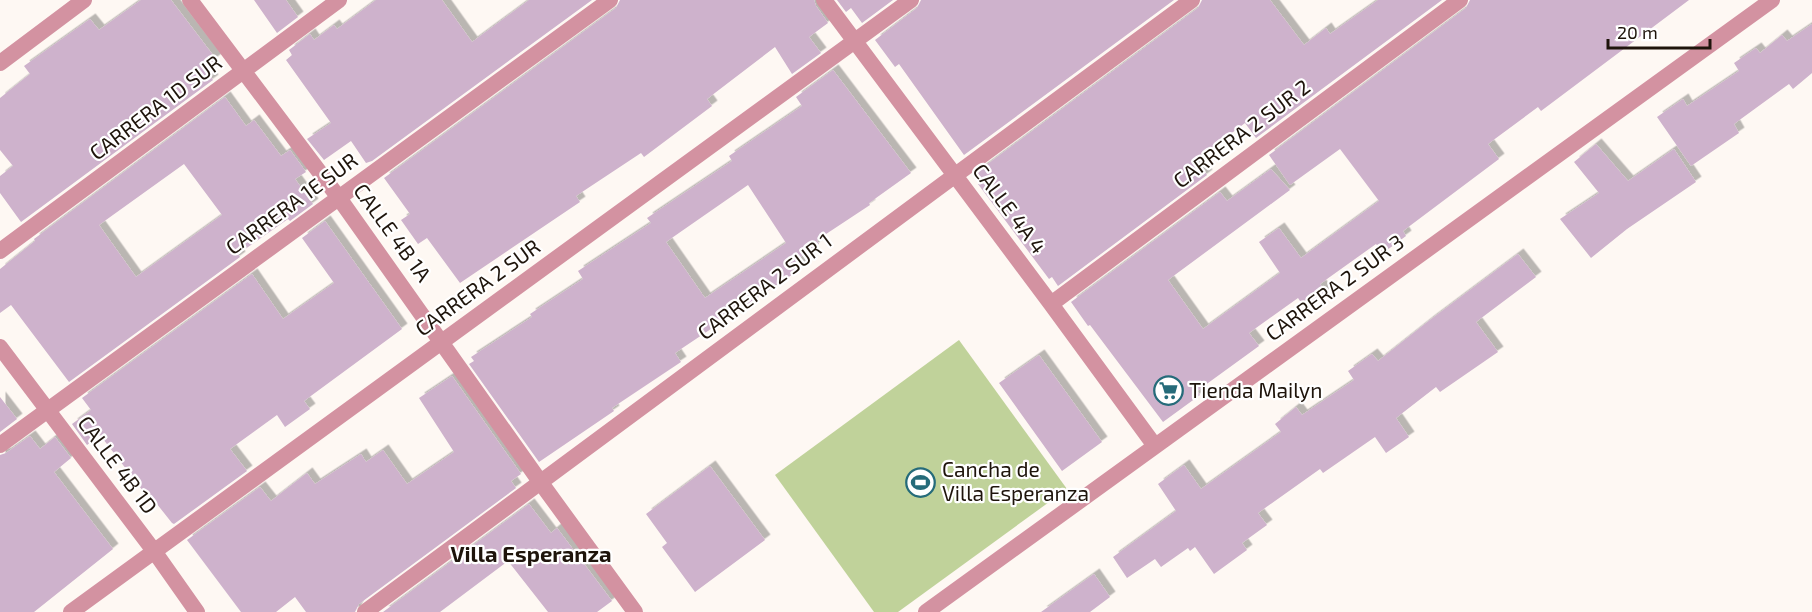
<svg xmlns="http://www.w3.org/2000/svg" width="1812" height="612" viewBox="0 0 1812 612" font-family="'Exo 2',sans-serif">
<defs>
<filter id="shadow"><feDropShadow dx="5.5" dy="-5.5" stdDeviation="0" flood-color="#0004"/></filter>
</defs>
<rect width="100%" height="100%" fill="#fef8f3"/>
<path fill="#c0d29a" d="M 959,340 L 1067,489 L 898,612 L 874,612 L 775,475 Z"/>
<path fill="#ceb2cc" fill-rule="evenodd" filter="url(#shadow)" d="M 141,0 L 171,0 L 216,59 L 204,68 L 213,80 L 21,222 L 0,193 L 0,176 L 13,166 L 0,150 L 0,98 L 30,74 L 24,66 L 90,19 L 99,30 Z
M 254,0 L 286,0 L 298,17 L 277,33 Z
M 376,0 L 442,0 L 472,42 L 529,0 L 592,0 L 372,161 L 366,163 L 351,141 L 324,160 L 307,139 L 331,123 L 286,60 L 292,55 L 289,50 L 310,34 L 314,40 L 334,25 L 337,29 Z
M 620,0 L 814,0 L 816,6 L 828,23 L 809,37 L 821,53 L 792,74 L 775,47 L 707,99 L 712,106 L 644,157 L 641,153 L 576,196 L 580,202 L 460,283 L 427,238 L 418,244 L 401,220 L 410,214 L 384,178 L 616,8 Z
M 837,0 L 893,0 L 862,23 L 851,8 L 846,12 Z
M 921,0 L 1174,0 L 964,155 L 899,64 L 895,67 L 875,40 L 917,8 Z
M 1202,0 L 1270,0 L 1304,45 L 1326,28 L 1330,34 L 1378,0 L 1442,0 L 1256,138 L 1245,123 L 1196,160 L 1207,175 L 1058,286 L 1052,277 L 1049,279 L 978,184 L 983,181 L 977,172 L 1198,8 Z
M 1470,0 L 1689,0 L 1541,111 L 1538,107 L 1488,144 L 1499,159 L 1403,231 L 1406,236 L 1383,253 L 1376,244 L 1320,284 L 1326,293 L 1305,308 L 1298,298 L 1249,333 L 1259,346 L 1197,391 L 1200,395 L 1163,422 L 1090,325 L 1088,326 L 1071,302 L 1220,192 L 1227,201 L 1271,169 L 1290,190 L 1168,280 L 1203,329 L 1280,273 L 1259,242 L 1279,228 L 1301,258 L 1379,201 L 1340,149 L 1290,185 L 1269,155 L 1466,8 Z
M 1812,24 L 1812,73 L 1793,89 L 1789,84 L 1734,124 L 1739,133 L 1691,166 L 1657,117 L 1683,99 L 1687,106 L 1739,71 L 1734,63 L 1756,48 L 1760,53 L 1782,35 L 1787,41 Z
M 833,70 L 911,173 L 869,203 L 870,205 L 817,240 L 819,244 L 797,259 L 802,268 L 675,353 L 681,362 L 612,408 L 614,411 L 539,462 L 469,364 L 474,361 L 471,357 L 532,317 L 530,314 L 583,279 L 578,271 L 651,223 L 647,218 L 732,161 L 729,156 L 802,106 L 796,97 ZM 748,185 L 786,243 L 705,298 L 666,242 Z
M 225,97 L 246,126 L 254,120 L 281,156 L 290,150 L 306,172 L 295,179 L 313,204 L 290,221 L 288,219 L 238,254 L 240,257 L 69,382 L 11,305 L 0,313 L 0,269 L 35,241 L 34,239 ZM 184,164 L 222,215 L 136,277 L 99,225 Z
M 1596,144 L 1628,181 L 1674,149 L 1696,182 L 1627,229 L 1591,258 L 1560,219 L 1599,193 L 1574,162 Z
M 325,221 L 402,329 L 304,401 L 310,409 L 285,427 L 277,415 L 230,449 L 247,471 L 174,524 L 172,523 L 145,489 L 143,491 L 100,435 L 87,445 L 72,424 L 91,410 L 82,398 L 252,274 L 283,319 L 334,283 L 302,238 Z
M 1518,254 L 1536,277 L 1476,322 L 1498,352 L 1440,392 L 1436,387 L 1396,418 L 1409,437 L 1386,453 L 1375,437 L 1323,473 L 1320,469 L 1258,513 L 1267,525 L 1242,543 L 1247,550 L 1214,574 L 1195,547 L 1190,551 L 1188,548 L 1161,567 L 1155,559 L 1127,578 L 1113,557 L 1176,511 L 1158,484 L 1184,465 L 1201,489 L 1281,432 L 1275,424 L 1296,407 L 1302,415 L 1354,380 L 1348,371 L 1372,354 L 1378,361 L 1430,320 Z
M 1039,355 L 1102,442 L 1062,471 L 999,383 Z
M 452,376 L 521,474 L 511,481 L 516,488 L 359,604 L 355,612 L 306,612 L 295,597 L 276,612 L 241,612 L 187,540 L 260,487 L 271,501 L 307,473 L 315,484 L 361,454 L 366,462 L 383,450 L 407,484 L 454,452 L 419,398 Z
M 0,397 L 17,419 L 0,432 Z
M 30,436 L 40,449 L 55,437 L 71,458 L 54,472 L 113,549 L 34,612 L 0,612 L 0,455 L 6,453 Z
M 710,466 L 765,540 L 695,592 L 662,547 L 667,543 L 646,514 Z
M 529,504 L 551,533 L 557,528 L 612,601 L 597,612 L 548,612 L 508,561 L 440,612 L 383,612 Z
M 1094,574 L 1110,597 L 1090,612 L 1041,612 Z"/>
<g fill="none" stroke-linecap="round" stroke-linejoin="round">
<path stroke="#d392a1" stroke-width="16" d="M 190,0 L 339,198 L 541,483 L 635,612
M 824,0 L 1051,304 L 1155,446
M 0,251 L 339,0
M 1051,304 L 1460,0
M 0,347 L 154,551 L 197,612
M 0,445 L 610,0
M 71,612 L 911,0
M 365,612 C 642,410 915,202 1192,0
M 926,612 L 1772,0"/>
<path stroke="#d392a1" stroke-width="16" d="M 0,63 L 84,0"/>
</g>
<defs>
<symbol id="supermarket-ring" viewBox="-11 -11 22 22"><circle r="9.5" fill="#fff" stroke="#256b7a" stroke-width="1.5"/><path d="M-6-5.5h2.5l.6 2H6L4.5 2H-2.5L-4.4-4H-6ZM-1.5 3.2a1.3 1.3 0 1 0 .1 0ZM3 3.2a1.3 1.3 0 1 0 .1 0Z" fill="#256b7a"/></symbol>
<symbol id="stadium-ring" viewBox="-11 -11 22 22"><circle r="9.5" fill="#fff" stroke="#256b7a" stroke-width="1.5"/><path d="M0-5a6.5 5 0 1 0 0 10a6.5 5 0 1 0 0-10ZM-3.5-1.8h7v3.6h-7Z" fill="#256b7a"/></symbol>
</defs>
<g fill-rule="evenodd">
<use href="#supermarket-ring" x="1152" y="374" width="33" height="33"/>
<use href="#stadium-ring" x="904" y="466" width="33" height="33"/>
</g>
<g text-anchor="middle" stroke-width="4.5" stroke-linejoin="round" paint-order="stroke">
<g font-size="21" fill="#1e140b" stroke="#fff">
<text transform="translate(156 108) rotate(-37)" y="7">CARRERA 1D SUR</text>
<text transform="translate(1242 134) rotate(-37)" y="7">CARRERA 2 SUR 2</text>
<text transform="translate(292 204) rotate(-36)" y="7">CARRERA 1E SUR</text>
<text transform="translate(1009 209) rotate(53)" y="7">CALLE 4A 4</text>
<text transform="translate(392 233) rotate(54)" y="7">CALLE 4B 1A</text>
<text transform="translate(765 287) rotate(-37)" y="7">CARRERA 2 SUR 1</text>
<text transform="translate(478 288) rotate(-36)" y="7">CARRERA 2 SUR</text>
<text transform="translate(1335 288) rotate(-36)" y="7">CARRERA 2 SUR 3</text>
<text transform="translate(117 465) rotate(53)" y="7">CALLE 4B 1D</text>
</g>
<g font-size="21" fill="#1e140b" stroke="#fff" text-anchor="start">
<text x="1189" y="398">Tienda Mailyn</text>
<text x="942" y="477">Cancha de<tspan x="942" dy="24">Villa Esperanza</tspan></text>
</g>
<g font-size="22" font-weight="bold" fill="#1e140b" stroke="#fff">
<text x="531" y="562">Villa Esperanza</text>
</g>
</g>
<path d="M1608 39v9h102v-9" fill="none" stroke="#1e140b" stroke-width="3"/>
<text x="1617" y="39" font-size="18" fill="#1e140b" stroke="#ffffff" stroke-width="4.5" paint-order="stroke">20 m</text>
</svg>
